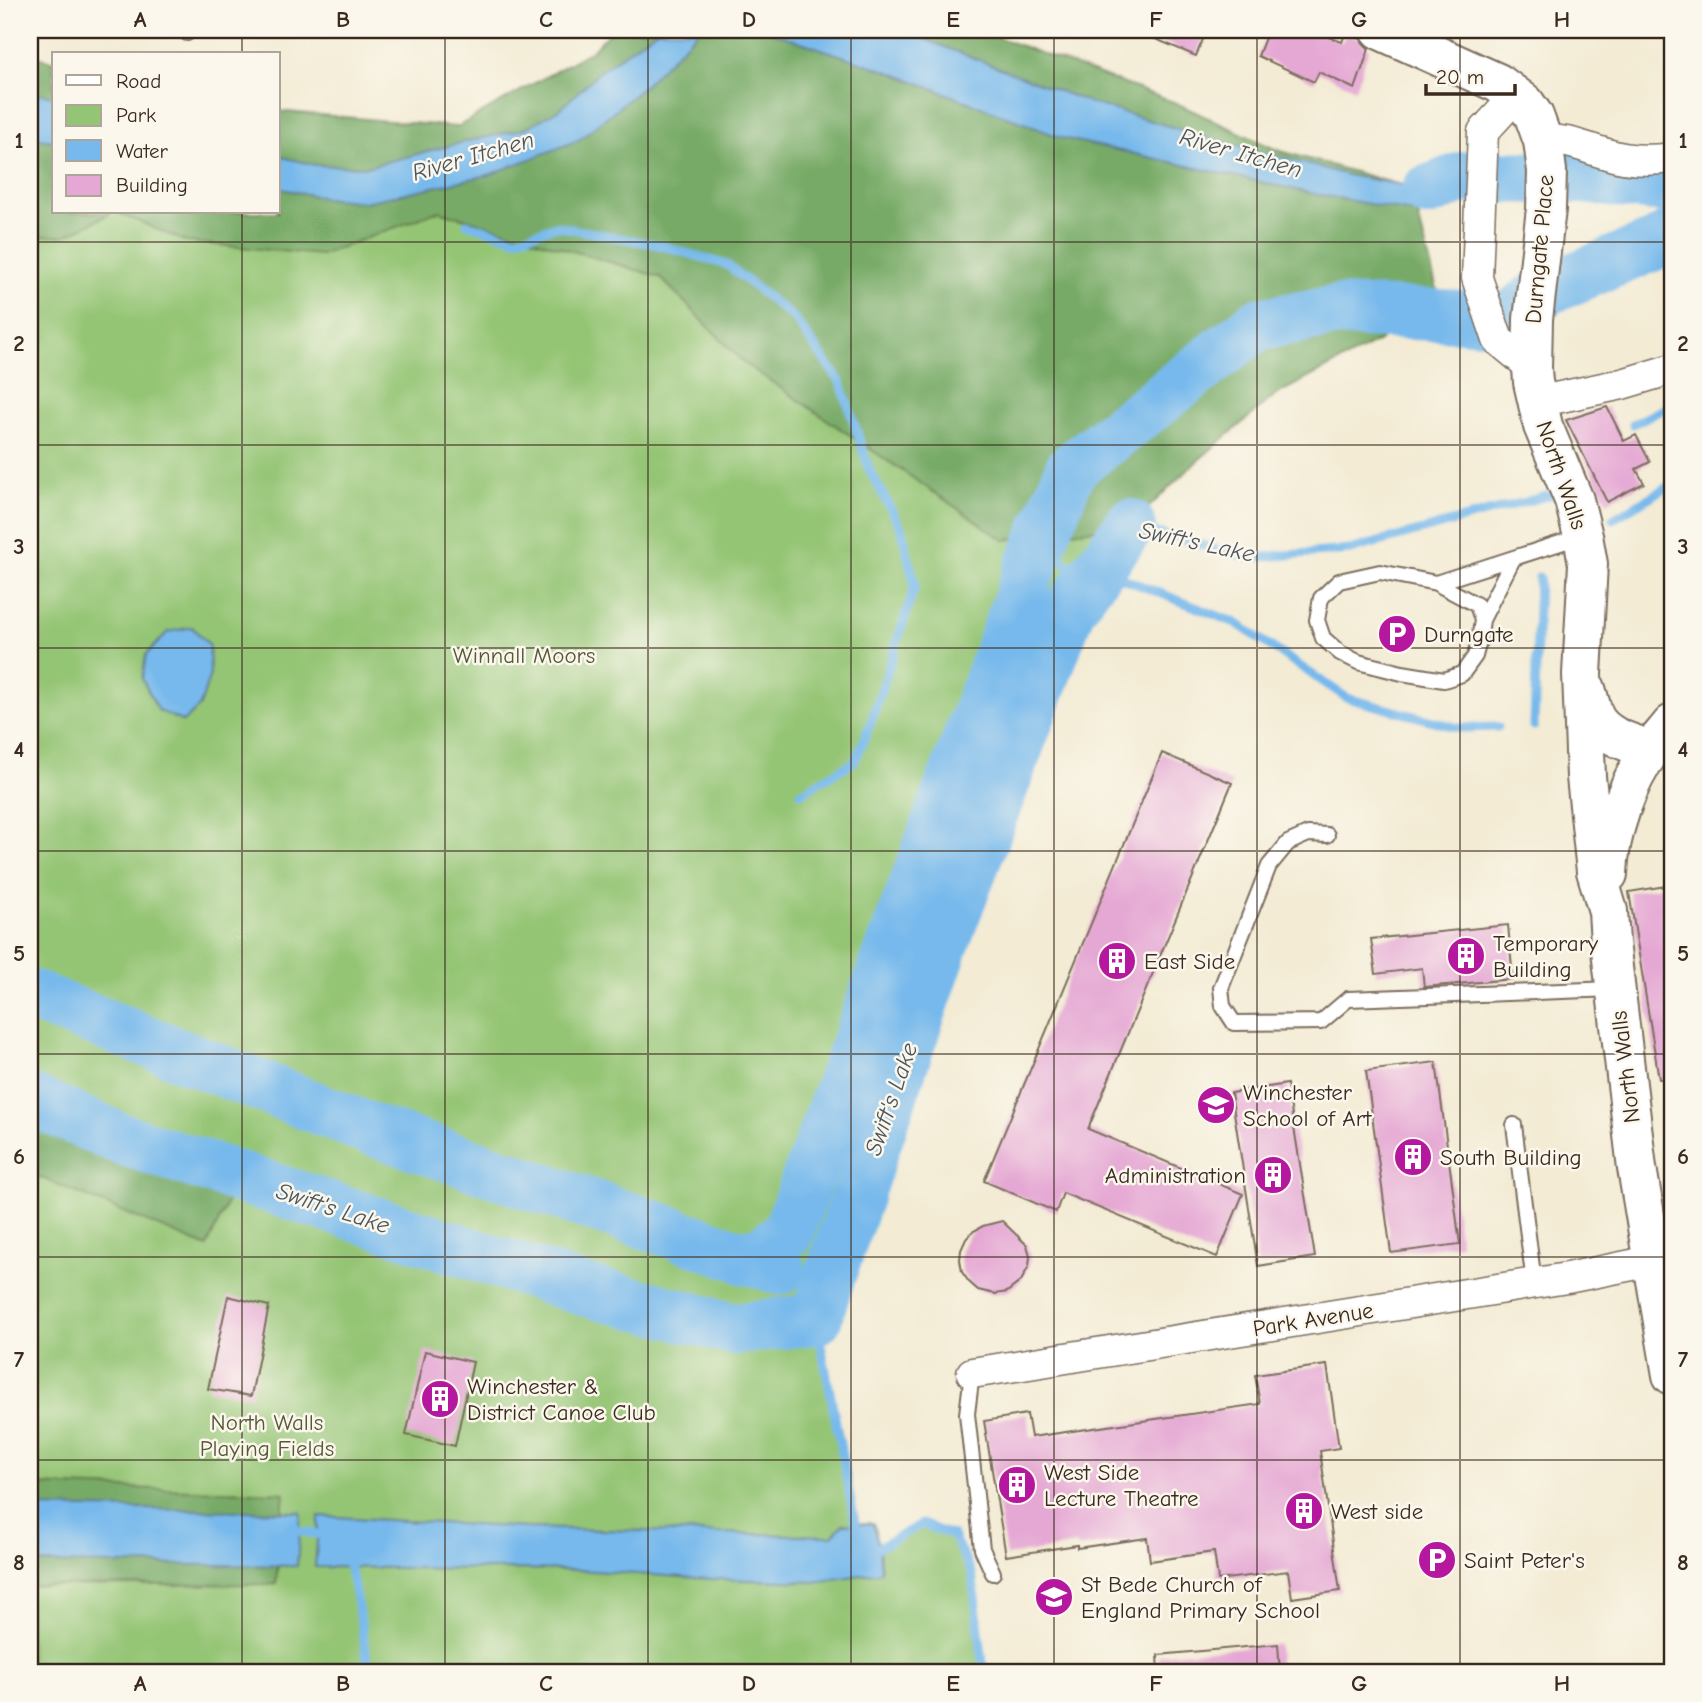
<svg xmlns="http://www.w3.org/2000/svg" width="1702" height="1702" viewBox="0 0 1702 1702" font-family="'Comic Neue',sans-serif">
<rect width="100%" height="100%" fill="#fbf7ec"/>
<filter id="ink" filterUnits="userSpaceOnUse"><feTurbulence type="fractalNoise" baseFrequency=".0143" numOctaves="2"/><feDisplacementMap in="SourceGraphic" scale="14" xChannelSelector="R" yChannelSelector="G"/><feConvolveMatrix kernelMatrix="1 2 1 2 8 2 1 2 1" color-interpolation-filters="sRGB"/></filter>
<filter id="wash" filterUnits="userSpaceOnUse"><feTurbulence type="fractalNoise" baseFrequency=".00686" numOctaves="4" result="noise"/><feDisplacementMap in="SourceGraphic" scale="28" xChannelSelector="R" yChannelSelector="G"/><feGaussianBlur stdDeviation="1.57" result="paint"/><feColorMatrix in="noise" values="0 0 0 0 0 0 0 0 0 0 0 0 0 0 0 0 0 1.4 0 .05"/><feComposite in="paint" operator="in"/></filter>
<g filter="url(#wash)">
<rect width="100%" height="100%" fill="#f3ebd4"/>
<path fill="#94c575" stroke="#68784a" stroke-width="2" d="M 30,116 L 54,212 L 278,212 L 1404,200 L 1438,294 L 1379,341 L 1275,395 L 1196,462 L 1130,525 L 1070,608 L 946,937 L 827,1284 L 816,1319 L 860,1548 L 879,1547 L 922,1524 L 953,1536 L 972,1573 L 984,1672 L 30,1672 Z"/>
<path fill="#7a6" stroke="#596a42" stroke-width="2" d="M 612,30 L 978,30 L 1176,103 L 1277,150 L 1411,188 L 1438,294 L 1379,341 L 1275,395 L 1196,462 L 1130,525 L 1004,540 L 744,363 L 660,277 L 439,211 L 321,255 L 187,242 L 116,212 L 278,212 L 278,111 L 457,127 L 591,51 Z
M 30,55 L 54,62 L 54,212 L 113,212 L 65,236 L 30,236 Z
M 30,1105 L 232,1191 L 207,1247 L 30,1173 Z
M 30,1485 L 284,1493 L 276,1584 L 30,1586 Z"/>
<path fill="#77b9ec" stroke="#597285" stroke-width="2" d="M 657,30 L 699,30 L 641,89 L 579,140 L 489,175 L 365,202 L 324,198 L 278,188 L 278,156 L 315,165 L 367,167 L 460,143 L 524,129 L 560,109 L 599,72 Z
M 765,30 L 901,30 L 1088,102 L 1212,139 L 1352,176 L 1426,189 L 1473,158 L 1473,196 L 1451,209 L 1417,213 L 1310,193 L 1062,138 L 887,71 Z
M 30,92 L 54,96 L 54,141 L 30,138 Z
M 192,627 L 209,645 L 210,674 L 200,706 L 183,722 L 158,710 L 142,679 L 146,655 L 168,632 Z
M 30,1507 L 301,1512 L 297,1566 L 30,1563 Z
M 319,1516 L 528,1528 L 832,1536 L 843,1524 L 873,1523 L 879,1547 L 881,1572 L 816,1582 L 711,1579 L 577,1570 L 315,1567 Z"/>
<g fill="none" stroke-linecap="round" stroke-linejoin="round">
<path stroke="#77b9ec" stroke-width="9" d="M 467,224 L 516,239 L 556,226 L 663,246 L 727,265 L 794,318 L 841,383 L 869,469 L 902,530 L 915,586 L 871,722 L 855,761 L 801,793
M 1633,424 L 1672,405
M 1613,519 L 1672,484
M 1130,525 L 1249,558 L 1350,550 L 1550,495
M 1040,545 L 1090,580
M 1099,569 L 1236,623 L 1347,698 L 1459,728 L 1498,727
M 1534,726 L 1539,577
M 816,1319 L 857,1533
M 291,1530 L 329,1536
M 870,1548 L 879,1547 L 922,1524 L 953,1536 L 972,1573 L 984,1672
M 348,1558 L 361,1623 L 369,1672"/>
<path stroke="#77b9ec" stroke-width="52" d="M 1427,191 L 1464,177 L 1583,178 L 1672,188
M 30,995 L 372,1130 L 779,1269
M 30,1100 L 119,1138 L 583,1290 L 734,1329 L 816,1319 L 827,1284 L 946,937 L 1070,608 L 1130,525
M 745,1259 L 770,1247 L 788,1232 L 1030,569 L 1071,468 L 1258,324 L 1339,311 L 1462,316 L 1505,320 L 1548,289 L 1659,243 L 1672,235"/>
</g>
<g id="blocks">
<path fill="#e5a8d4" d="M 1134,30 L 1207,30 L 1196,56 Z
M 1268,30 L 1310,30 L 1342,42 L 1346,32 L 1361,39 L 1363,43 L 1369,49 L 1355,89 L 1319,72 L 1314,82 L 1258,56 Z
M 1607,407 L 1624,441 L 1636,435 L 1650,462 L 1636,469 L 1644,483 L 1607,502 L 1566,420 Z
M 1162,753 L 1232,783 L 1088,1129 L 1243,1194 L 1217,1257 L 1063,1193 L 1056,1212 L 984,1181 Z
M 1672,885 L 1672,1078 L 1659,1079 L 1629,892 Z
M 1508,925 L 1513,979 L 1424,987 L 1422,968 L 1376,974 L 1371,939 Z
M 1436,1062 L 1460,1244 L 1391,1253 L 1366,1071 Z
M 1287,1084 L 1315,1257 L 1258,1266 L 1231,1093 Z
M 1002,1221 L 1027,1245 L 1030,1256 L 1029,1266 L 1021,1281 L 1007,1292 L 995,1294 L 978,1290 L 969,1282 L 962,1272 L 960,1260 L 961,1250 L 966,1239 L 972,1232 L 983,1226 Z
M 228,1296 L 269,1306 L 251,1396 L 208,1389 Z
M 425,1351 L 473,1362 L 455,1446 L 406,1435 Z
M 1327,1365 L 1339,1448 L 1320,1451 L 1340,1591 L 1292,1598 L 1288,1571 L 1218,1580 L 1214,1552 L 1150,1561 L 1147,1538 L 1077,1548 L 1077,1545 L 1006,1556 L 984,1421 L 1027,1414 L 1031,1437 L 1260,1404 L 1255,1375 Z
M 1278,1644 L 1280,1672 L 1159,1672 L 1158,1655 Z"/>
</g>
</g>
<g filter="url(#ink)">
<use href="#blocks" fill-opacity="0" stroke="#7b6e5e" stroke-width="2"/>
<g fill="none" stroke-linecap="round" stroke-linejoin="round">
<defs>
<path id="lane" d="M 187,33 L 188,30
M 1380,572 L 1436,583 L 1477,605 L 1482,620 L 1479,641 L 1475,656 L 1462,674 L 1444,680 L 1402,673 L 1358,662 L 1340,653 L 1323,638 L 1317,620 L 1321,598 L 1339,581 Z
M 1436,583 L 1582,536
M 1482,620 L 1513,559
M 1327,835 L 1308,834 L 1288,843 L 1269,866 L 1221,988 L 1223,1006 L 1234,1023 L 1321,1022 L 1348,999 L 1614,989
M 1514,1125 L 1534,1283
M 972,1373 L 967,1414 L 982,1549 L 993,1573"/>
<path id="street" d="M 1516,96 L 1483,132 L 1477,278 L 1498,340 L 1532,368
M 1543,141 C 1567,138 1585,148 1607,154 C 1628,161 1650,161 1672,158
M 1537,402 L 1622,384 L 1672,369
M 972,1373 L 1567,1278 L 1652,1261 L 1672,1255"/>
<path id="secondary" d="M 1380,30 L 1498,83 L 1525,103 L 1534,116 L 1543,141 L 1547,171 L 1546,209 L 1533,319 L 1532,368 L 1533,382 L 1543,426 L 1574,500 L 1583,536 L 1588,564 L 1582,674 L 1586,777 L 1596,871 L 1608,911 L 1610,942 L 1637,1168 L 1672,1375
M 1586,689 C 1589,698 1591,708 1594,716 C 1604,737 1631,743 1651,750
M 1608,874 C 1609,834 1627,782 1651,750 C 1657,741 1665,733 1672,724"/>
</defs>
<use href="#lane" stroke="#7b6e5e" stroke-width="18"/>
<use href="#street" stroke="#7b6e5e" stroke-width="33"/>
<use href="#secondary" stroke="#7b6e5e" stroke-width="42"/>
<use href="#lane" stroke="#fff" stroke-width="14"/>
<use href="#street" stroke="#fff" stroke-width="30"/>
<use href="#secondary" stroke="#fff" stroke-width="38"/>
</g>
</g>
<path fill="none" stroke="#3b2a1e" stroke-width="2" stroke-opacity="0.55" d="M 242,30 L 242,54M 445,30 L 445,1672M 648,30 L 648,1672M 851,30 L 851,1672M 1054,30 L 1054,1672M 1257,30 L 1257,1672M 1460,30 L 1460,1672M 242,212 L 242,1672M 30,242 L 1672,242M 30,445 L 1672,445M 30,648 L 1672,648M 30,851 L 1672,851M 30,1054 L 1672,1054M 30,1257 L 1672,1257M 30,1460 L 1672,1460"/>
<defs>
<symbol id="parking-disc" viewBox="-11 -11 22 22"><circle r="9.5" fill="#b5179e" stroke="#fbf7ec"/><path d="M-3.5-5.5H1a3.5 3.5 0 0 1 0 7H-1V5.5H-3.5ZM-1-3.4V-.6H.8a1.4 1.4 0 0 0 0-2.8Z" fill="#fff"/></symbol>
<symbol id="building-disc" viewBox="-11 -11 22 22"><circle r="9.5" fill="#b5179e" stroke="#fbf7ec"/><path d="M-4-6H4V6H1V3H-1V6H-4ZM-2.5-4.3h1.7v1.8h-1.7ZM.8-4.3h1.7v1.8H.8ZM-2.5-1h1.7V.8h-1.7ZM.8-1h1.7V.8H.8Z" fill="#fff"/></symbol>
<symbol id="university-disc" viewBox="-11 -11 22 22"><circle r="9.5" fill="#b5179e" stroke="#fbf7ec"/><path d="M0-5L7-2L0 1L-7-2ZM-4 1L0 2.5L4 1V4Q0 6-4 4Z" fill="#fff"/></symbol>
<symbol id="school-disc" viewBox="-11 -11 22 22"><circle r="9.5" fill="#b5179e" stroke="#fbf7ec"/><path d="M0-5L7-2L0 1L-7-2ZM-4 1L0 2.5L4 1V4Q0 6-4 4Z" fill="#fff"/></symbol>
</defs>
<g fill-rule="evenodd">
<use href="#parking-disc" x="1375" y="612" width="44" height="44"/>
<use href="#building-disc" x="1444" y="934" width="44" height="44"/>
<use href="#building-disc" x="1095" y="939" width="44" height="44"/>
<use href="#university-disc" x="1194" y="1083" width="44" height="44"/>
<use href="#building-disc" x="1391" y="1135" width="44" height="44"/>
<use href="#building-disc" x="1251" y="1153" width="44" height="44"/>
<use href="#building-disc" x="418" y="1377" width="44" height="44"/>
<use href="#building-disc" x="995" y="1463" width="44" height="44"/>
<use href="#building-disc" x="1282" y="1489" width="44" height="44"/>
<use href="#parking-disc" x="1415" y="1538" width="44" height="44"/>
<use href="#school-disc" x="1032" y="1575" width="44" height="44"/>
</g>
<g text-anchor="middle" stroke-width="5" stroke-linejoin="round" paint-order="stroke">
<g font-size="23" fill="#3b2a1e" stroke="#fbf7ec">
<text transform="translate(1539 249) rotate(-85)" y="8">Durngate Place</text>
<text transform="translate(1562 475) rotate(71)" y="8">North Walls</text>
<text transform="translate(1625 1067) rotate(-97)" y="8">North Walls</text>
<text transform="translate(1313 1319) rotate(-9)" y="8">Park Avenue</text>
</g>
<g font-size="23" fill="#3b2a1e" stroke="#fbf7ec" text-anchor="start">
<text x="1424" y="642">Durngate</text>
<text x="1493" y="951">Temporary<tspan x="1493" dy="26">Building</tspan></text>
<text x="1144" y="969">East Side</text>
<text x="1243" y="1100">Winchester<tspan x="1243" dy="26">School of Art</tspan></text>
<text x="1440" y="1165">South Building</text>
<text x="1246" y="1183" text-anchor="end">Administration</text>
<text x="467" y="1394">Winchester &amp;<tspan x="467" dy="26">District Canoe Club</tspan></text>
<text x="1044" y="1480">West Side<tspan x="1044" dy="26">Lecture Theatre</tspan></text>
<text x="1331" y="1519">West side</text>
<text x="1464" y="1568">Saint Peter's</text>
<text x="1081" y="1592">St Bede Church of<tspan x="1081" dy="26">England Primary School</tspan></text>
</g>
<g font-size="23" fill="#565838" stroke="#fbf7ec">
<text x="524" y="663">Winnall Moors</text>
<text x="267" y="1430">North Walls<tspan x="267" dy="26">Playing Fields</tspan></text>
</g>
<g font-size="24" font-style="italic" fill="#4d555c" stroke="#fbf7ec">
<text transform="translate(1241 153) rotate(16)" y="8">River Itchen</text>
<text transform="translate(473 156) rotate(-16)" y="8">River Itchen</text>
<text transform="translate(1197 542) rotate(12)" y="8">Swift's Lake</text>
<text transform="translate(891 1099) rotate(-71)" y="8">Swift's Lake</text>
<text transform="translate(333 1208) rotate(18)" y="8">Swift's Lake</text>
</g>
</g>
<rect width="1702" height="1702" fill="none" stroke="#fbf7ec" stroke-width="77"/>
<rect x="52" y="52" width="228" height="161" fill="#fbf7ec" stroke="#aea59a" stroke-width="2"/>
<rect x="66" y="75" width="35" height="10" fill="#ffffff" stroke="#aea59a" stroke-width="2"/>
<text x="116" y="88" font-size="21" fill="#3b2a1e">Road</text>
<rect x="66" y="105" width="35" height="21" fill="#94c575" stroke="#aea59a" stroke-width="2"/>
<text x="116" y="122" font-size="21" fill="#3b2a1e">Park</text>
<rect x="66" y="140" width="35" height="21" fill="#77b9ec" stroke="#aea59a" stroke-width="2"/>
<text x="116" y="158" font-size="21" fill="#3b2a1e">Water</text>
<rect x="66" y="175" width="35" height="21" fill="#e5a8d4" stroke="#aea59a" stroke-width="2"/>
<text x="116" y="192" font-size="21" fill="#3b2a1e">Building</text>
<path d="M1426 84v10h89v-10" fill="none" stroke="#3b2a1e" stroke-width="3.5"/>
<text x="1436" y="84" font-size="21" fill="#3b2a1e" stroke="#fbf7ec" stroke-width="5" paint-order="stroke">20 m</text>
<rect x="38" y="38" width="1626" height="1626" fill="none" stroke="#3b2a1e" stroke-width="2.5"/>
<g font-size="23" text-anchor="middle" font-weight="bold" fill="#3b2a1e">
<text x="140" y="27">A</text>
<text x="343" y="27">B</text>
<text x="546" y="27">C</text>
<text x="749" y="27">D</text>
<text x="953" y="27">E</text>
<text x="1156" y="27">F</text>
<text x="1359" y="27">G</text>
<text x="1562" y="27">H</text>
<text x="19" y="148">1</text>
<text x="1683" y="148">1</text>
<text x="19" y="351">2</text>
<text x="1683" y="351">2</text>
<text x="19" y="554">3</text>
<text x="1683" y="554">3</text>
<text x="19" y="757">4</text>
<text x="1683" y="757">4</text>
<text x="19" y="961">5</text>
<text x="1683" y="961">5</text>
<text x="19" y="1164">6</text>
<text x="1683" y="1164">6</text>
<text x="19" y="1367">7</text>
<text x="1683" y="1367">7</text>
<text x="19" y="1570">8</text>
<text x="1683" y="1570">8</text>
<text x="140" y="1691">A</text>
<text x="343" y="1691">B</text>
<text x="546" y="1691">C</text>
<text x="749" y="1691">D</text>
<text x="953" y="1691">E</text>
<text x="1156" y="1691">F</text>
<text x="1359" y="1691">G</text>
<text x="1562" y="1691">H</text>
</g>
</svg>
